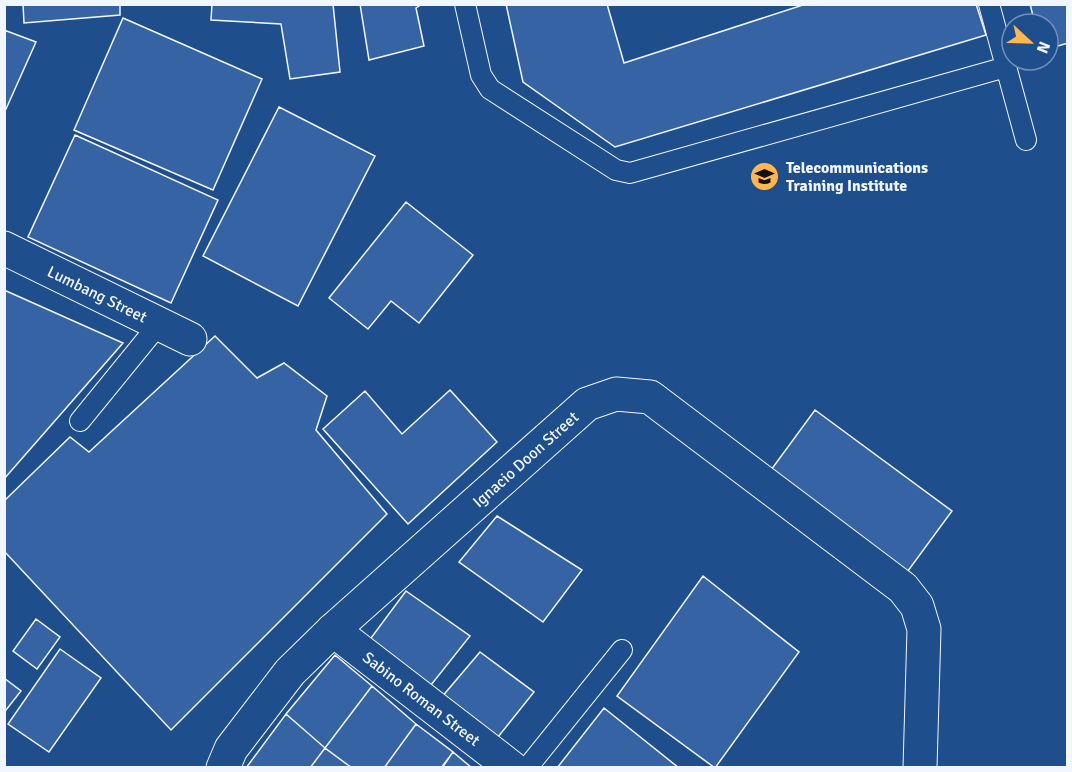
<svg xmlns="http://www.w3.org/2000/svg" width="1072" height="772" viewBox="0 0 1072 772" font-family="Signika,sans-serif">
<rect width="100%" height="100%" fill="#1f4e8c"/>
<path fill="#3563a3" stroke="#f2f6ff" stroke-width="1.5" d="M 23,4 L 120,4 L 120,15 L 24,23 Z
M 212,4 L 333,4 L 340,72 L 290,79 L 281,24 L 211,20 Z
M 360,4 L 422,4 L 416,8 L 424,46 L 369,60 Z
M 506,4 L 607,4 L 624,63 L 806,4 L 976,4 L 986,35 L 615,147 L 523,82 Z
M 1030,4 L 1068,4 L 1068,43 L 1048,49 L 1048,24 L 1035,24 Z
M 123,18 L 262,79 L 213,190 L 74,130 Z
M 4,30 L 36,42 L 6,109 L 4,108 Z
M 279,107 L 375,156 L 298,306 L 203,256 Z
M 75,135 L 218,200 L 171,303 L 28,237 Z
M 406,202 L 473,255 L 419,323 L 391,301 L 368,329 L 329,298 Z
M 4,290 L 123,343 L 4,479 Z
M 215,336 L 257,378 L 284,363 L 327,396 L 316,430 L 387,514 L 171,730 L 4,551 L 4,501 L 70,437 L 89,452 Z
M 450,390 L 497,442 L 408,524 L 323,429 L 365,391 L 402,434 Z
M 815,410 L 952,511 L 905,575 L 768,474 Z
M 497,516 L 582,570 L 543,622 L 459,562 Z
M 703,576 L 799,652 L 715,768 L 617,696 Z
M 406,591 L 470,636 L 431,685 L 368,642 Z
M 36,619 L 60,637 L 37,669 L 13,651 Z
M 60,649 L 101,678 L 49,752 L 8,724 Z
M 480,652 L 534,692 L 494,742 L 441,698 Z
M 335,655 L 372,686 L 325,748 L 286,714 Z
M 4,678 L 21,691 L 6,710 L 4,709 Z
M 372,686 L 416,724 L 384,768 L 352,768 L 325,748 Z
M 604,708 L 679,768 L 557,768 Z
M 286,714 L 325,748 L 310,768 L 246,768 Z
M 416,724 L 453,752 L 442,768 L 384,768 Z
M 325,748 L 352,768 L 310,768 Z
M 453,752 L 472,768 L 441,768 Z"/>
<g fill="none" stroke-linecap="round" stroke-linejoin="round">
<defs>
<path id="lane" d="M 465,4 L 481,75 L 490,89 L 616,170 L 630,173 L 1006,67
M 989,4 L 1026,140
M 80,421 L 159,324
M 527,768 L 622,650"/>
<g id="street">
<path id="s1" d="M 4,248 L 190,339"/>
<path id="s2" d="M 333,630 L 512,768"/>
<path id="s3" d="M 223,768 L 231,749 L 290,672 L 333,630 L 587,404 L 616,394 L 650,397 L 903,588 L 917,606 L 924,629 L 920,768"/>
</g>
</defs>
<use href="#lane" stroke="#f2f6ff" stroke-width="22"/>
<use href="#street" stroke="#f2f6ff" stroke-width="35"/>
<use href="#lane" stroke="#1f4e8c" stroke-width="20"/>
<use href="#street" stroke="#1f4e8c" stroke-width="33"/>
</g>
<defs>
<symbol id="university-disc" viewBox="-11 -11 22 22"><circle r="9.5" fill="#ffb74d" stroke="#1f4e8c"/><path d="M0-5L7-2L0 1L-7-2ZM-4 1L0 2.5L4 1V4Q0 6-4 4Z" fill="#111"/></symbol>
</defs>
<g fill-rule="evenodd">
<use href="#university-disc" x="748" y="160" width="33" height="33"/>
</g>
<g text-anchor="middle" stroke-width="4.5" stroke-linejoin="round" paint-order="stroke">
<g font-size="16" font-weight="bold" fill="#f2f6ff" stroke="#1f4e8c" text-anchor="start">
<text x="786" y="173">Telecommunications<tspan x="786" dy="18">Training Institute</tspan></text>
</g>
<g font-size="16" fill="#f2f6ff" stroke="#1f4e8c">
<text dy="6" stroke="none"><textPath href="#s1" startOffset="104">Lumbang Street</textPath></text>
<text dy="6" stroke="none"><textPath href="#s3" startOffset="435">Ignacio Doon Street</textPath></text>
<text dy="6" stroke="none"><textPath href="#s2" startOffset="112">Sabino Roman Street</textPath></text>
</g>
</g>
<rect width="1072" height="772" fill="none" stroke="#f2f6ff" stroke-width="12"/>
<g transform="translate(1030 42) rotate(112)"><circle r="28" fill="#1f4e8c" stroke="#7391ba" stroke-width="1.5"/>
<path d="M0-4.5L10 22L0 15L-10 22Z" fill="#ffb74d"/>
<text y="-9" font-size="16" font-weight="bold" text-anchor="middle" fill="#f2f6ff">N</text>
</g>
</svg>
